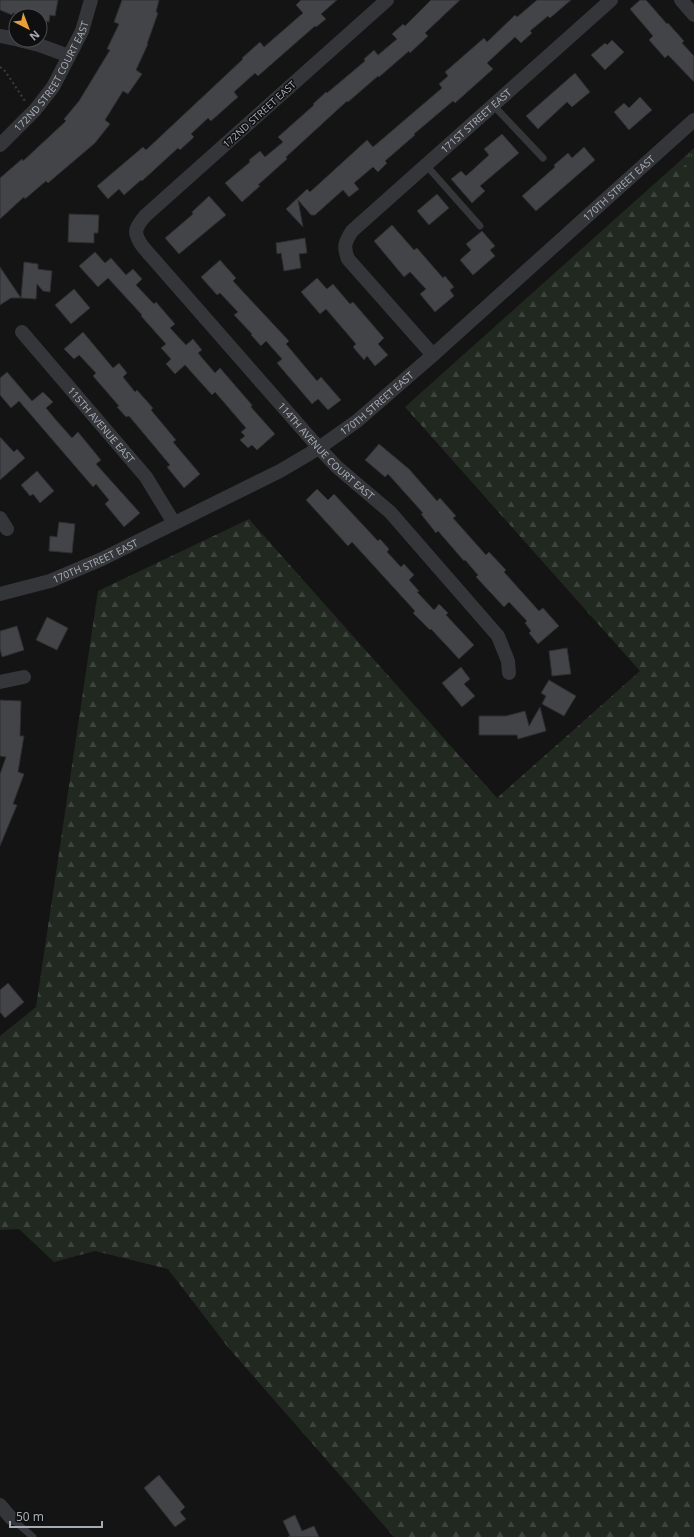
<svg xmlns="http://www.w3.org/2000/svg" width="694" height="1537" viewBox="0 0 694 1537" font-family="'Noto Sans',sans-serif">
<defs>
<pattern id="grass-tufts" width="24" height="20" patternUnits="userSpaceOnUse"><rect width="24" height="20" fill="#202820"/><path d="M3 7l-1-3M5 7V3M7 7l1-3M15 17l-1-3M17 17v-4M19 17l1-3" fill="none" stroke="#3d443e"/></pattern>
<pattern id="forest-firs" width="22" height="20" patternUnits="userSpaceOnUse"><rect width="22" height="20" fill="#202820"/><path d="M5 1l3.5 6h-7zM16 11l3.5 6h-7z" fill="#3d443e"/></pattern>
</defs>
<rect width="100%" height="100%" fill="#141415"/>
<path fill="url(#grass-tufts)" d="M 694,148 L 694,174 L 681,160 Z"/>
<path fill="url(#forest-firs)" d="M 681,160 L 694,174 L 694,1537 L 394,1537 L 227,1346 L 168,1269 L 95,1251 L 54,1262 L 19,1229 L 0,1230 L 0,1036 L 36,1007 L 98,591 L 249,519 L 497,798 L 640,671 L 405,407 Z"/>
<path fill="#434448" stroke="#2e2e31" d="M 0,0 L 58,0 L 55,16 L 50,15 L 49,22 L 40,20 L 40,16 L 25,16 L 13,13 L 12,15 L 0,10 Z
M 122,0 L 159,0 L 156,12 L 158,13 L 147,44 L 148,44 L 136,70 L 142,74 L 128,94 L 123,91 L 105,120 L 110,124 L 95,143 L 48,183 L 46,181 L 25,199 L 24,197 L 0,219 L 0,178 L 22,159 L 23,161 L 66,121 L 64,119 L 79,101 L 110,50 L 107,49 L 119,24 L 114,22 Z
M 301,0 L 337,0 L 321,14 L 326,19 L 316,27 L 315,26 L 258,76 L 255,73 L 234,92 L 238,97 L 211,121 L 208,118 L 191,134 L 194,137 L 180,150 L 178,148 L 142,181 L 141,180 L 124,195 L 119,189 L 108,199 L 97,186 L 143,147 L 146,150 L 243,59 L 242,58 L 260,42 L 264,47 L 303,13 L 296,5 Z
M 431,0 L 460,0 L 425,33 L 428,36 L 410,53 L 409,51 L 379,77 L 378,76 L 348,102 L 347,101 L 286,157 L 287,159 L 258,185 L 260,186 L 242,202 L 225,183 L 250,162 L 249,160 L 260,151 L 265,157 L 283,142 L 278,137 L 314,105 L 313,104 L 326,92 L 327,93 L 365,61 L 364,59 L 374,50 L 378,55 L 397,39 L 392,34 L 403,24 L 405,26 Z
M 537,0 L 571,0 L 550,18 L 548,16 L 530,31 L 532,33 L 521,43 L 515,37 L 487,63 L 493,69 L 455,103 L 453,101 L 414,134 L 415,135 L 385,161 L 387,163 L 378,172 L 373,167 L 354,183 L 359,189 L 349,197 L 343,190 L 315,215 L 311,215 L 298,200 L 303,227 L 286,209 L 307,189 L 310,192 L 367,140 L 373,147 L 442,88 L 439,84 L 448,76 L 445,72 L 453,65 L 484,38 L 487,42 L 515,15 L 517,17 Z
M 640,0 L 646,0 L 667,24 L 668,23 L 684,41 L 682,43 L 694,56 L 694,82 L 668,55 L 665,58 L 649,40 L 653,36 L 630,9 Z
M 612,40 L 624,52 L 605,70 L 591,55 L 605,43 L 607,45 Z
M 575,73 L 590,92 L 572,107 L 567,102 L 538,129 L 526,116 Z
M 640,97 L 652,110 L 629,130 L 614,112 L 624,103 L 629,108 Z
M 502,134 L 519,153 L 480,186 L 485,191 L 472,203 L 451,179 L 461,171 L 466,176 L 489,155 L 484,149 Z
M 584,147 L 595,160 L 536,211 L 522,196 L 555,167 L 554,165 L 568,153 L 572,158 Z
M 437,194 L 449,208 L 429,225 L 417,211 Z
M 209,196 L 226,215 L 179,254 L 165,238 L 193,214 L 192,212 Z
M 69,214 L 99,215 L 98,233 L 94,233 L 94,243 L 68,242 Z
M 392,225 L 414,250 L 417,248 L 443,278 L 445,276 L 454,287 L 450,290 L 454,296 L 435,312 L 420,294 L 426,289 L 410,272 L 404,277 L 374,241 Z
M 482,231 L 495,246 L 490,250 L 495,256 L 473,275 L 460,260 L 471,250 L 466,244 Z
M 305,238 L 307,253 L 299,254 L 301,268 L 284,271 L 281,253 L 277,254 L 276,243 Z
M 95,252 L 105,263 L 111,258 L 126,275 L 133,269 L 142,279 L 136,285 L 154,304 L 156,302 L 175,324 L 170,328 L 186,345 L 193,339 L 202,350 L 198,353 L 215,373 L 220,368 L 252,405 L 251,407 L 275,434 L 257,450 L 252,445 L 248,448 L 240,440 L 245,436 L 241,432 L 246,428 L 215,392 L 212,395 L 185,365 L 175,374 L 166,364 L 171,359 L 161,348 L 166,344 L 141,316 L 142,315 L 108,278 L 98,287 L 79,266 Z
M 220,260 L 236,278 L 233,281 L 289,341 L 286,344 L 317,381 L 321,377 L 341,400 L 328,410 L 318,399 L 312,404 L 277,363 L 282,359 L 266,341 L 261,346 L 251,335 L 252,334 L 234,315 L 238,312 L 220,293 L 217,295 L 201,277 Z
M 24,262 L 38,264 L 38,269 L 52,271 L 50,292 L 43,291 L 37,284 L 36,299 L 21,298 Z
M 0,267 L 21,298 L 11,298 L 0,305 Z
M 317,278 L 327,289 L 333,284 L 350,304 L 353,302 L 384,338 L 378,344 L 388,355 L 375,366 L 367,356 L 364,360 L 353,347 L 356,344 L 326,309 L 320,314 L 301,292 Z
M 74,289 L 90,308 L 71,324 L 55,305 Z
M 83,332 L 113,368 L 119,363 L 127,373 L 123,377 L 135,392 L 137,390 L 153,408 L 151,410 L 176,440 L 173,442 L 200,474 L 184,488 L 167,467 L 170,465 L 129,416 L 126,417 L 117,407 L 119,406 L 93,376 L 96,373 L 79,355 L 74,359 L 64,349 Z
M 7,372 L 32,401 L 43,392 L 53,402 L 46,408 L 56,420 L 72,438 L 78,432 L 101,460 L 96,464 L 140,513 L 124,527 L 105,504 L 109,500 L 96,484 L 93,487 L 19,401 L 11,408 L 0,395 L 0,378 Z
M 0,437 L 14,452 L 17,449 L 25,458 L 0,480 Z
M 379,444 L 409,469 L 437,501 L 440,498 L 456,516 L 453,518 L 486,555 L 489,552 L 506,570 L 504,572 L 539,611 L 543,608 L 559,626 L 538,644 L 529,633 L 531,631 L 525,623 L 527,621 L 509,602 L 504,607 L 476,577 L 478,575 L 465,560 L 464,561 L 438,531 L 436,533 L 421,514 L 423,513 L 388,474 L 385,477 L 365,460 Z
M 37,471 L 54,491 L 40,503 L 33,494 L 30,496 L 21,485 Z
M 317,489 L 328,500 L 334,494 L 378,541 L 380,539 L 389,549 L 387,552 L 401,567 L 404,564 L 414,575 L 409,580 L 419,591 L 417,592 L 434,610 L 439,604 L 448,613 L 446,615 L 474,645 L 459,659 L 431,629 L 430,630 L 413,613 L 415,611 L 352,542 L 348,546 L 306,500 Z
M 59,522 L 75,524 L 72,553 L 49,551 L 50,536 L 57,537 Z
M 47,617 L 68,628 L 57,650 L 36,640 Z
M 17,626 L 24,650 L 2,657 L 0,649 L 0,631 Z
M 567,648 L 571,674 L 552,676 L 549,651 Z
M 461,667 L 470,679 L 464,684 L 475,696 L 462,707 L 442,683 Z
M 549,680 L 576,696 L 564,716 L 542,704 L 546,696 L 541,693 Z
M 0,700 L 21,701 L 20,736 L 24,736 L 18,772 L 24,774 L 13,804 L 17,805 L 0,846 L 0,774 L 6,757 L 0,756 Z
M 540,707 L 546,731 L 518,739 L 517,735 L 479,735 L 479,716 L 506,716 L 525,711 L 529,726 Z
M 8,983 L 24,1002 L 5,1018 L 0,1012 L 0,990 Z
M 159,1475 L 185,1507 L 180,1512 L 186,1519 L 175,1527 L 144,1488 Z
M 295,1515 L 302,1531 L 314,1526 L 319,1537 L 288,1537 L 290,1536 L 283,1521 Z"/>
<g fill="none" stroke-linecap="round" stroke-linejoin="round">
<path stroke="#3b3d41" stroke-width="2" stroke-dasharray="2 3" stroke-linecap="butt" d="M 0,67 L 5,71 L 25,101"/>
<path stroke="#35363a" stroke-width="7" d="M 493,105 L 543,158
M 426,165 L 480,226
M 11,1518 L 33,1537"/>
<g stroke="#35363a" stroke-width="14">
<path id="s1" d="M 387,0 L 145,216 C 134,229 133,233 143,247 L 319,448 L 337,467 L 390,512 L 498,636 L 508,661 L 509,673"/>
<path d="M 681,0 L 694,15"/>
<path d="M 0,36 L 16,39"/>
<path d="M 19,40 L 39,45 L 69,56"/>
<path id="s2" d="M 0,145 L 35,110 L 53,87 L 82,31 L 91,0"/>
<path id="s3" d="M 22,332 L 146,477 L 174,523"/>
<path id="s4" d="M 433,355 L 348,259 C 343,246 345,242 352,231 L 611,0"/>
<path d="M 0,518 L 7,529"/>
<path id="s5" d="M 0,594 L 50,581 L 102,559 L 280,471 L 319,448 L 357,421 L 433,355 L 694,120"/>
<path d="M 0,682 L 24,677"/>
<path d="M 0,1505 L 11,1518"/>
</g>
</g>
<g text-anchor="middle" stroke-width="3" stroke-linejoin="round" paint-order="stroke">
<g font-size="10" fill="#a6acb5" stroke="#0f0f10">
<text dy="4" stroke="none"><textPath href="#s2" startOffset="87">172ND STREET COURT EAST</textPath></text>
<text transform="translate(259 114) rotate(-42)" y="4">172ND STREET EAST</text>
<text dy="4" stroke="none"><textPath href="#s4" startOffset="324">171ST STREET EAST</textPath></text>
<text dy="4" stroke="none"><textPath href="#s5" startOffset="749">170TH STREET EAST</textPath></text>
<text dy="4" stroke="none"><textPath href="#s5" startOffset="425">170TH STREET EAST</textPath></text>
<text dy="4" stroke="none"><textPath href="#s3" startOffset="122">115TH AVENUE EAST</textPath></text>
<text dy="4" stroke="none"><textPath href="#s1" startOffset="634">114TH AVENUE COURT EAST</textPath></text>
<text dy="4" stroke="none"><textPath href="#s5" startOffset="101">170TH STREET EAST</textPath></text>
</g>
</g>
<g transform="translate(28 28) rotate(138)"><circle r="19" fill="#0f0f10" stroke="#4b4e52"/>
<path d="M0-3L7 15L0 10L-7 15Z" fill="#e69f3b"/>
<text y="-6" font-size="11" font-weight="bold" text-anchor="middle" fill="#a6acb5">N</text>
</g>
<path d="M10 1521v6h92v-6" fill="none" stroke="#a6acb5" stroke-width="2"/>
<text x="16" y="1521" font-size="12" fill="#a6acb5" stroke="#0f0f10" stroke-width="3" paint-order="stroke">50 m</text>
</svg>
